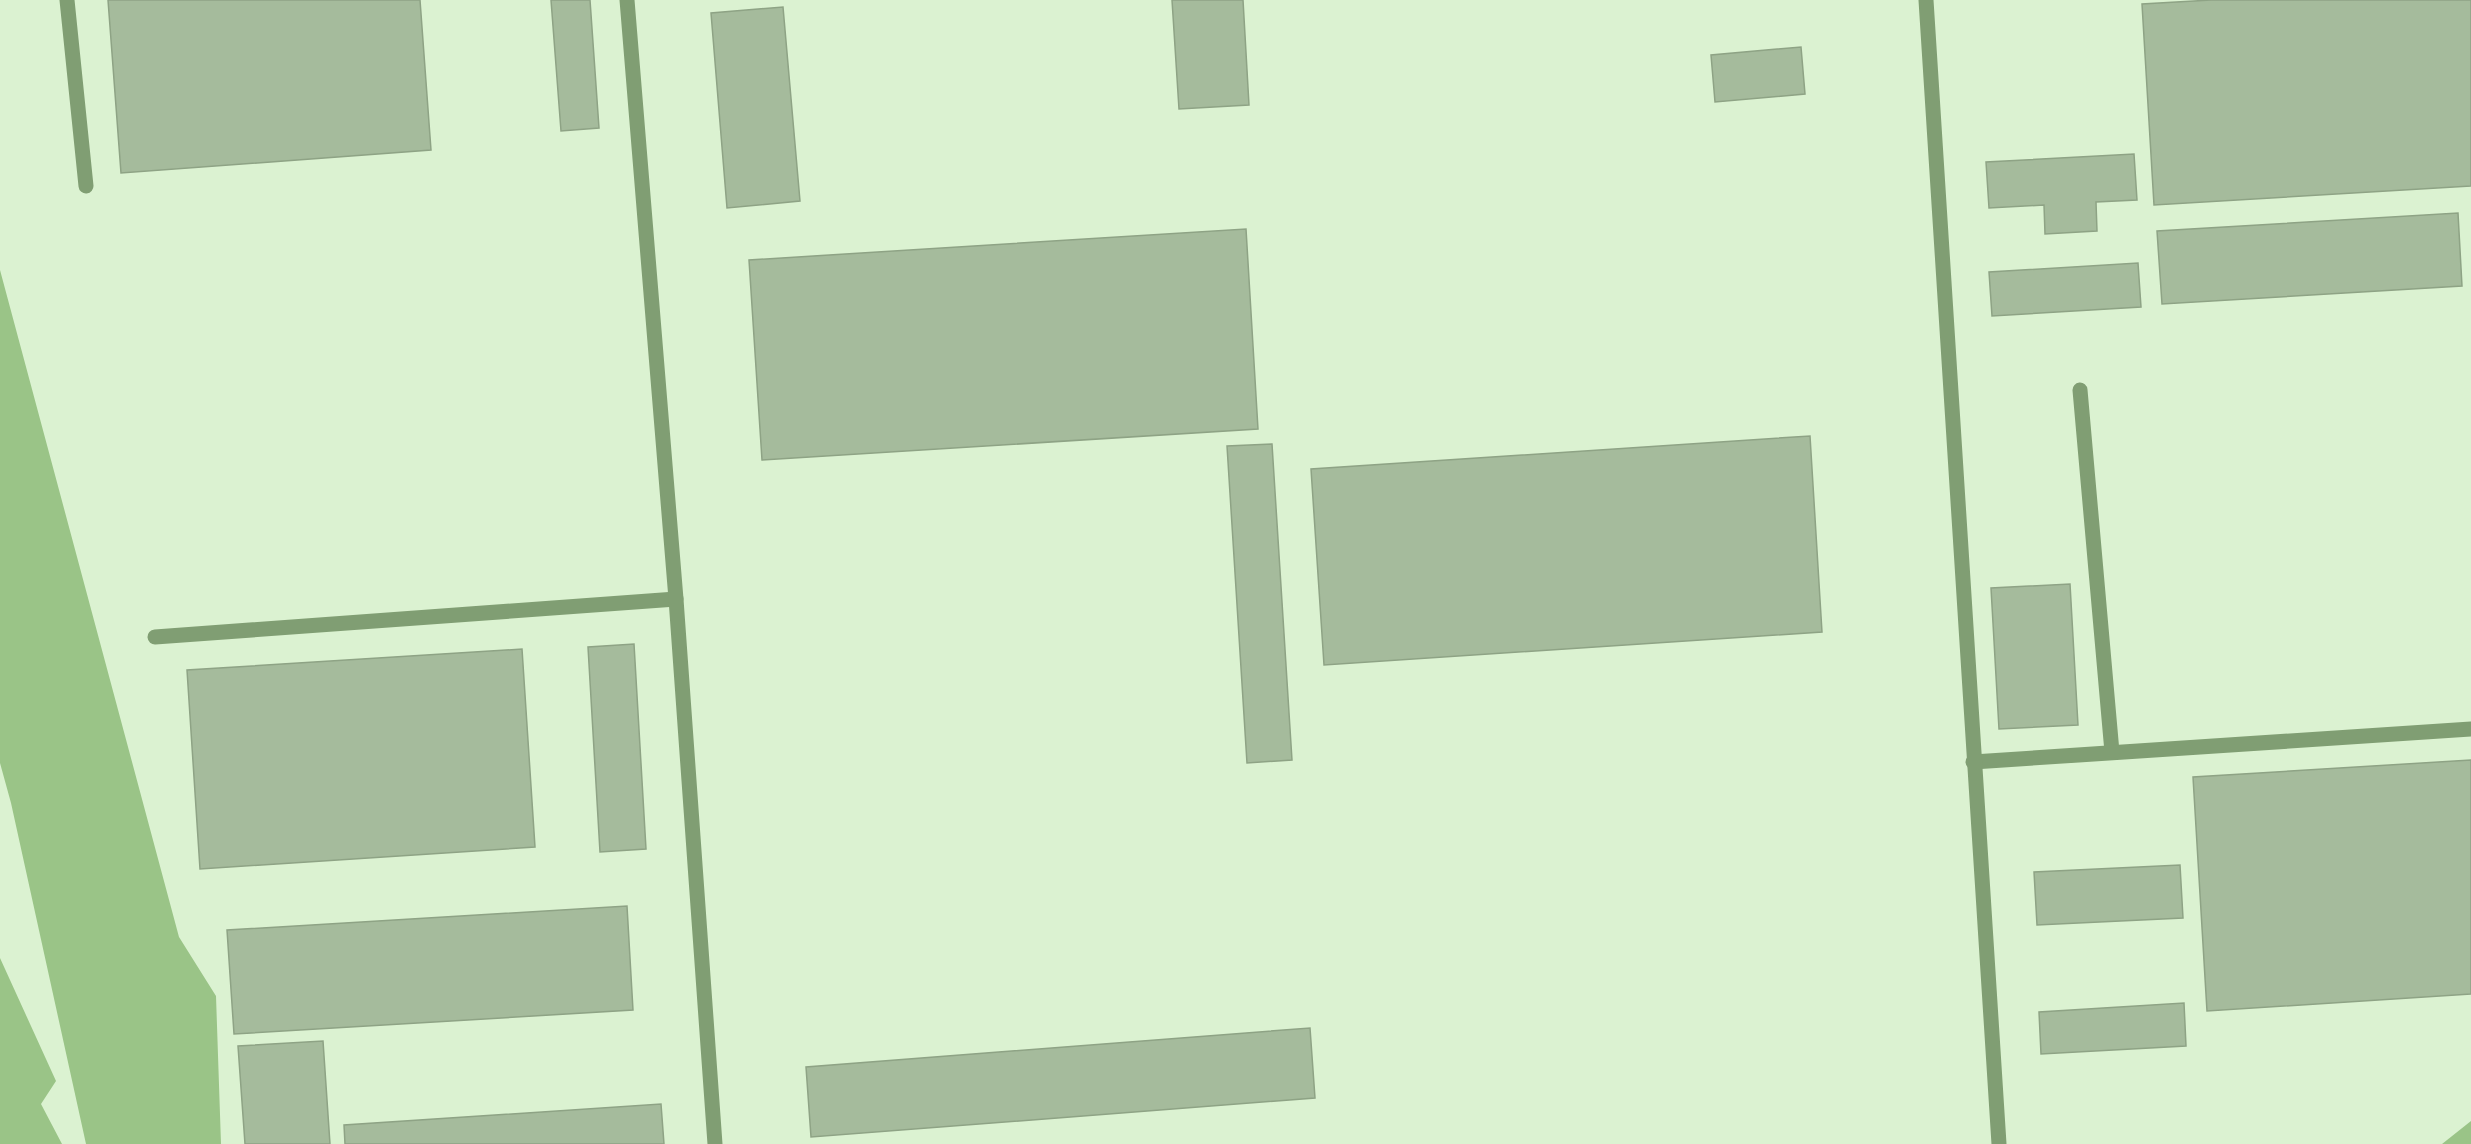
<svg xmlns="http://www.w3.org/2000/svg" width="2471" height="1144" viewBox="0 0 2471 1144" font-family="Lora,serif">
<rect width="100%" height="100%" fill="#dbf2d1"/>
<path fill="#9ac487" d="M 0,270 L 179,937 L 216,996 L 221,1144 L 86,1144 L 11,803 L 0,763 Z
M 0,958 L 56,1081 L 41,1104 L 62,1144 L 0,1144 Z
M 2471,1121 L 2471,1144 L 2442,1144 Z"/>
<path fill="#a5bb9c" stroke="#8ea385" stroke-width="1.5" d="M 108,0 L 420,0 L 431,150 L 121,173 Z
M 551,0 L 590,0 L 599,128 L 561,131 Z
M 1172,0 L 1243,0 L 1249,105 L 1179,109 Z
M 2211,0 L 2471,0 L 2471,186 L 2154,205 L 2142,4 Z
M 783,7 L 800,201 L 727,208 L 711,13 Z
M 1801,47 L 1805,94 L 1715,102 L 1711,55 Z
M 2134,154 L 2137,200 L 2096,202 L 2097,231 L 2045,234 L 2044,205 L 1989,208 L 1986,162 Z
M 2458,213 L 2462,286 L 2162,304 L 2157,231 Z
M 1246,229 L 1258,429 L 762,460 L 749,260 Z
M 2138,263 L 2141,307 L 1992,316 L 1989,272 Z
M 1810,436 L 1822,632 L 1324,665 L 1311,469 Z
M 1272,444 L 1292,760 L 1247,763 L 1227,446 Z
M 2070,584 L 2078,725 L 1999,729 L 1991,588 Z
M 634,644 L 646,849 L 600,852 L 588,647 Z
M 522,649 L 535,847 L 200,869 L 187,670 Z
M 2471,760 L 2471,994 L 2207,1011 L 2193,777 Z
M 2180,865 L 2183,918 L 2037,925 L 2034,872 Z
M 627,906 L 633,1010 L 234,1034 L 227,930 Z
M 2184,1003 L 2186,1046 L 2041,1054 L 2039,1012 Z
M 1310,1028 L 1315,1098 L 811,1137 L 806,1067 Z
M 323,1041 L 330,1144 L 245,1144 L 238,1046 Z
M 661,1104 L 664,1144 L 345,1144 L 344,1125 Z"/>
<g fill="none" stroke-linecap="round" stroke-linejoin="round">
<path stroke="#809e73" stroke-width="15" d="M 67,0 L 86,186
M 2080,390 L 2112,752
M 155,637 L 676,599
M 1973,762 L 2471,729"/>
<path stroke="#809e73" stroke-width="15" d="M 627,0 L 676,599 L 715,1144
M 1926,0 L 1999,1144"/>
</g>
</svg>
